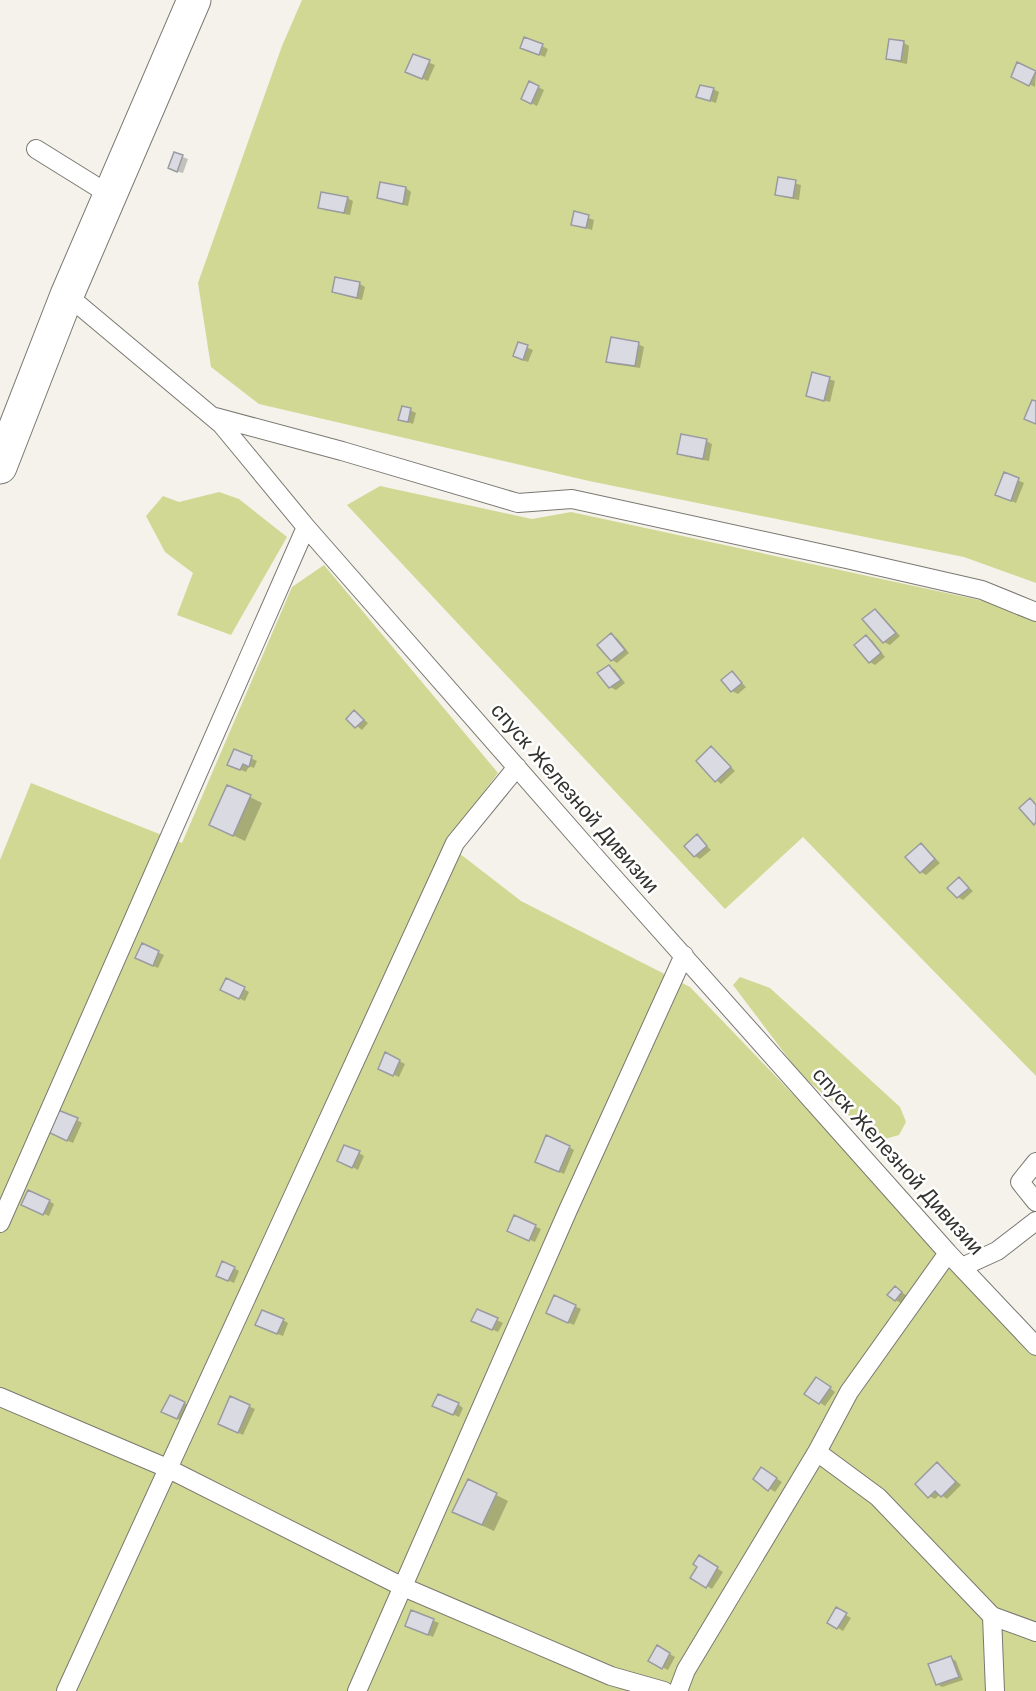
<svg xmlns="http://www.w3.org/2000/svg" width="1036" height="1691" viewBox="0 0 1036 1691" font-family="Helvetica,sans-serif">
<rect width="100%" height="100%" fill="#f4f2ea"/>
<path fill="#d1d894" d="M 302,0 L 1036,0 L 1036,583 L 964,557 L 589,481 L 259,404 L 211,367 L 198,283 L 282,46 Z
M 380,486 L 532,519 L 571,512 L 993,603 L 1036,621 L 1036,1076 L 803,837 L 725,909 L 347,505 Z
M 219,492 L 239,499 L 287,537 L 231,635 L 177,615 L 193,573 L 165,552 L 146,516 L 163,496 L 179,502 Z
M 324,565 L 498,773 L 446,843 L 521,901 L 690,987 L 1036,1348 L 1036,1691 L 0,1691 L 0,860 L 31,783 L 182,843 L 292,587 Z
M 740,977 L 770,988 L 900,1107 L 906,1122 L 899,1135 L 878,1141 L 801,1075 L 733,985 Z"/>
<path fill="#0003" d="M 890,41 L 904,43 L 909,46 L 907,64 L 893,61 L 888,58 Z
M 542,46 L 548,49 L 545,57 L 527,50 Z
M 413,56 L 435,65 L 428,81 L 412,74 Z
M 1018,64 L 1036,72 L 1035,87 L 1018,79 Z
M 530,83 L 544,90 L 537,106 L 523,99 Z
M 713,89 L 719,92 L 716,103 L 698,97 Z
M 175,154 L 188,159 L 183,173 L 175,171 Z
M 780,179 L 801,185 L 799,200 L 782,197 L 777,194 Z
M 381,184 L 406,188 L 411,192 L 408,206 L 384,200 L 378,197 Z
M 347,198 L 353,201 L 350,215 L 325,210 L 320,207 Z
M 575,213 L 594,220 L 592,230 L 573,224 Z
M 360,284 L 365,287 L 362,300 L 339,294 L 334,291 Z
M 519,344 L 533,350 L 528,362 L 520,359 Z
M 638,344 L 644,347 L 640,368 L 613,364 L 608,361 Z
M 813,374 L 835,381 L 830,402 L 813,398 Z
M 410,410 L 416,413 L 413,424 L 400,419 Z
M 706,441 L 712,444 L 709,461 L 684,456 L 679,453 Z
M 1005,474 L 1024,483 L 1016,503 L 1002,497 Z
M 875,611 L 880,614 L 900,636 L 890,645 L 884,642 L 864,619 Z
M 611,635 L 617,638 L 629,653 L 617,663 L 612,660 Z
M 866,637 L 872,640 L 885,657 L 875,665 L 870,662 Z
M 609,666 L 615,670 L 625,683 L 616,690 L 610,687 L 600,674 Z
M 732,673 L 746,687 L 738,694 L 732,691 Z
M 355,712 L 368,723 L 362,730 L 348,719 Z
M 712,748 L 735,771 L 721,784 L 716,780 Z
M 235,751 L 257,761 L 254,768 L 249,766 L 246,772 L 234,767 Z
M 250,797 L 262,803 L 245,841 L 211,825 Z
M 697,836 L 711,850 L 700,859 L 695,856 Z
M 921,844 L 940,863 L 926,875 L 921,872 Z
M 959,879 L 973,891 L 963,900 L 958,897 Z
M 142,945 L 164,955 L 158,968 L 142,961 Z
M 244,989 L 249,992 L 245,1001 L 227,993 Z
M 386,1054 L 405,1064 L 399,1077 L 385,1071 Z
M 77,1120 L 82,1123 L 73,1143 L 55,1135 Z
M 569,1147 L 574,1150 L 564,1174 L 542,1164 Z
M 359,1153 L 364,1156 L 358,1170 L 345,1163 Z
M 49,1201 L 54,1204 L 49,1216 L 28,1207 Z
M 515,1217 L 541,1229 L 535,1242 L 514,1233 Z
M 234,1268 L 239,1271 L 234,1283 L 223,1278 Z
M 896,1288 L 907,1296 L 901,1303 L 895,1300 Z
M 555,1297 L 581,1309 L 574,1325 L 553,1316 Z
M 478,1311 L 503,1323 L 498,1332 L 478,1323 Z
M 283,1320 L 288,1323 L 283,1336 L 262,1328 Z
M 822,1382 L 835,1392 L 825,1406 L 806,1393 Z
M 231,1398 L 255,1409 L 243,1435 L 225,1426 Z
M 184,1403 L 190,1406 L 183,1421 L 169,1415 Z
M 458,1404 L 463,1408 L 459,1417 L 438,1407 Z
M 937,1464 L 961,1485 L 947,1499 L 940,1494 L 935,1499 L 929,1496 Z
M 767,1472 L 782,1482 L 775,1492 L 755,1479 Z
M 469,1481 L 508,1501 L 494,1531 L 466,1518 Z
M 699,1557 L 723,1572 L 712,1589 L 692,1577 L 699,1566 Z
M 836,1609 L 851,1618 L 843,1631 L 829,1622 Z
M 412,1612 L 439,1623 L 433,1637 L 412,1628 Z
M 658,1647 L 675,1657 L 668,1670 L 650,1661 Z
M 951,1658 L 956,1661 L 963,1680 L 942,1687 L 937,1684 Z"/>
<path fill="#dadae2" stroke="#9a9aa1" stroke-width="1.5" d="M 524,37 L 543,44 L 539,55 L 520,48 Z
M 889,39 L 904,41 L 901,61 L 886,59 Z
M 413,54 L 430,60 L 422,79 L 405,72 Z
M 1017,62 L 1036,71 L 1029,86 L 1011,77 Z
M 529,81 L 539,86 L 531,104 L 521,99 Z
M 700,85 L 714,88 L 710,101 L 696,97 Z
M 174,152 L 183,155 L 177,172 L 168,168 Z
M 778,177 L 796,180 L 793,198 L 775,195 Z
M 380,182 L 406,187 L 403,204 L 377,198 Z
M 321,192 L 348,197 L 344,213 L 318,208 Z
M 574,211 L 589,215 L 586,228 L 571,225 Z
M 335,277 L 360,282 L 357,298 L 332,292 Z
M 611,337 L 639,342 L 635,366 L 606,362 Z
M 518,342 L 528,345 L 523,360 L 513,356 Z
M 812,372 L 830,377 L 824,401 L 806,396 Z
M 1032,400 L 1036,401 L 1036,424 L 1024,419 Z
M 402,406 L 411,408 L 408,422 L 398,420 Z
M 681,434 L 707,439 L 703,459 L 677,454 Z
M 1004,472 L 1019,478 L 1011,501 L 995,495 Z
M 875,609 L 896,633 L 883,643 L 862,619 Z
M 611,633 L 625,650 L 611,661 L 597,645 Z
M 866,635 L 881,653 L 869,663 L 854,645 Z
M 609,665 L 621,680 L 609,688 L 597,673 Z
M 732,671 L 742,683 L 731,692 L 721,680 Z
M 354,710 L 364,720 L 355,728 L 346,719 Z
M 711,746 L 731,767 L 715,782 L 696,761 Z
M 234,749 L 252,756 L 249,767 L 243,764 L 240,770 L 227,765 Z
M 227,785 L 251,795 L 233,836 L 209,825 Z
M 1030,798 L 1036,805 L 1036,822 L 1034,825 L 1019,808 Z
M 697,834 L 707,846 L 694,857 L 684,846 Z
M 921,843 L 935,859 L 920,873 L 905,857 Z
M 959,877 L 969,888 L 957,898 L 947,888 Z
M 142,943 L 159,951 L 153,966 L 135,958 Z
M 226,978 L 245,987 L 239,999 L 220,990 Z
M 385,1052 L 400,1060 L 393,1076 L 378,1069 Z
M 58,1110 L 78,1118 L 67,1141 L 48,1132 Z
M 546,1135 L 570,1146 L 559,1172 L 535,1162 Z
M 344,1145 L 360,1151 L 352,1168 L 337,1161 Z
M 28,1190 L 50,1200 L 43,1215 L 21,1205 Z
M 514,1215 L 536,1225 L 529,1241 L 507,1231 Z
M 222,1261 L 235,1267 L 228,1281 L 216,1276 Z
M 895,1286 L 902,1292 L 895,1301 L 887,1295 Z
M 554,1295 L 576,1305 L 568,1323 L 546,1313 Z
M 477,1309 L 498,1318 L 492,1330 L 471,1321 Z
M 262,1310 L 284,1319 L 277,1334 L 255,1325 Z
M 816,1377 L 831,1387 L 819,1404 L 804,1394 Z
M 438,1394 L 459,1403 L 453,1415 L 432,1406 Z
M 170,1395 L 185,1402 L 177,1419 L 161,1412 Z
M 230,1396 L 250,1405 L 238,1433 L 218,1424 Z
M 937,1462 L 956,1482 L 941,1497 L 935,1491 L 928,1498 L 915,1484 Z
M 761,1467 L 777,1478 L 768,1491 L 753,1479 Z
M 468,1479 L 497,1493 L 482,1525 L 452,1512 Z
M 699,1555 L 718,1567 L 706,1588 L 690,1578 L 697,1567 L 693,1564 Z
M 836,1607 L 847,1613 L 837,1629 L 827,1623 Z
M 411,1610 L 434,1619 L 428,1635 L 405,1626 Z
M 657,1645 L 670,1653 L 662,1669 L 648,1661 Z
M 951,1656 L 959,1677 L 936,1685 L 928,1664 Z"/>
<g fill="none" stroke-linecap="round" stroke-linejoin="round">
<defs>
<path id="lane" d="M 36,149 L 110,195
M 67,295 L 221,424 L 306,527 L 590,851 L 948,1253 L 1036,1346
M 215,417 L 342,451 L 518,503 L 572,499 L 851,560 L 982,590 L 1036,612
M 1036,1162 L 1020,1182 L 1036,1202
M 0,1223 L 306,527
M 962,1267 L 997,1251 L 1036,1221
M 0,1397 L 167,1468 L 401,1586 L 611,1676 L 664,1691
M 817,1452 L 878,1497 L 992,1616 L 1036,1632
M 992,1616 L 995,1691
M 66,1691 L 455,843 L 517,767
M 357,1691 L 568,1210 L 684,955
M 678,1691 L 686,1670 L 817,1452 L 849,1392 L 948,1253"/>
<path id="secondary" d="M 0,467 L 67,295 L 194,0"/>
</defs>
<use href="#lane" stroke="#7a7871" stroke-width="20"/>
<use href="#secondary" stroke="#7a7871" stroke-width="35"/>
<use href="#lane" stroke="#fff" stroke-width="18"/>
<use href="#secondary" stroke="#fff" stroke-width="33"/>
</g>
<g text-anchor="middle" stroke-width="5" stroke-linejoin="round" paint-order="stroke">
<g font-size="21" fill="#32322f" stroke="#fff">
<text transform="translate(575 798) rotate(49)" y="7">спуск Железной Дивизии</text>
<text transform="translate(898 1161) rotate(48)" y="7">спуск Железной Дивизии</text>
</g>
</g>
</svg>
